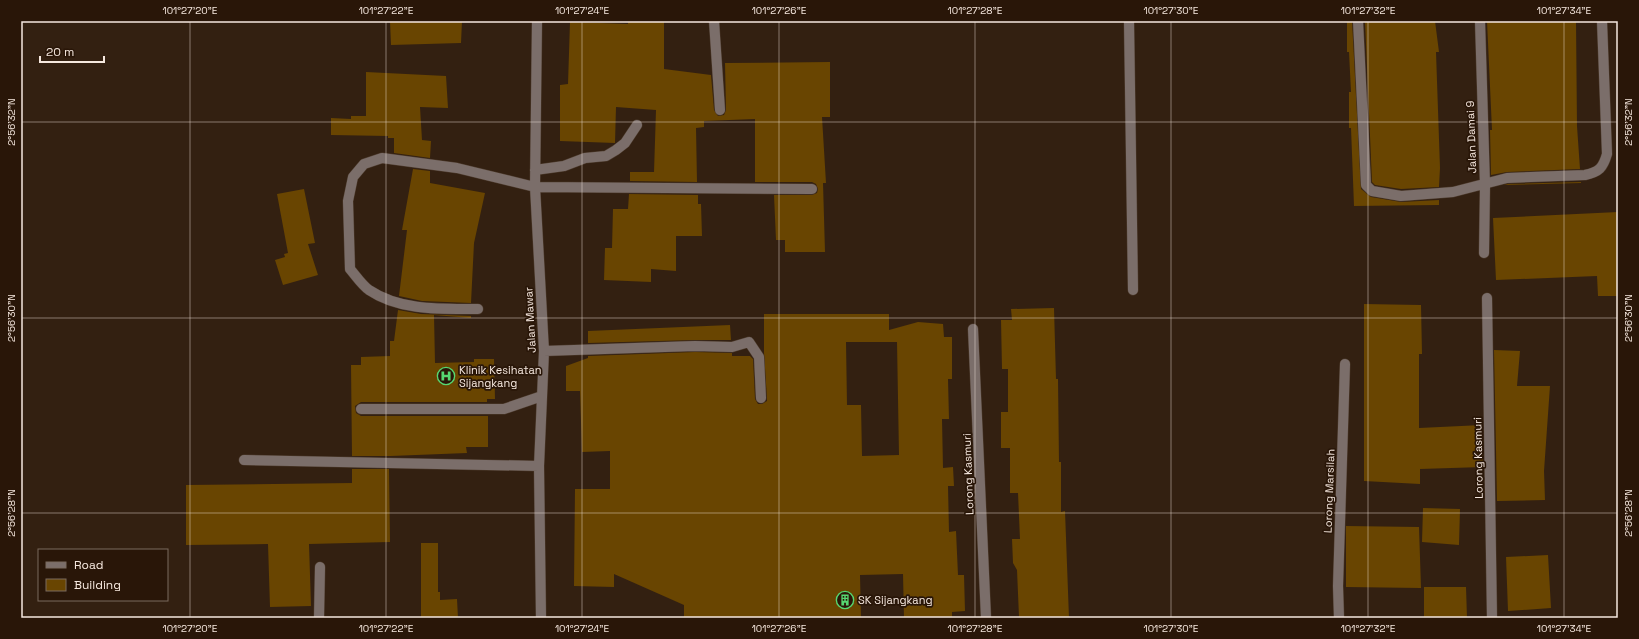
<svg xmlns="http://www.w3.org/2000/svg" width="1639" height="639" viewBox="0 0 1639 639" font-family="'Space Grotesk',sans-serif">
<rect width="100%" height="100%" fill="#332011"/>
<path fill="#694501" fill-rule="evenodd" d="M 390,21 L 462,21 L 461,43 L 391,45 Z
M 628,21 L 664,21 L 664,69 L 711,75 L 714,110 L 718,116 L 724,115 L 726,110 L 725,63 L 830,62 L 830,117 L 822,117 L 826,183 L 823,183 L 825,252 L 785,252 L 785,240 L 776,240 L 774,195 L 812,195 L 817,193 L 818,189 L 816,184 L 812,182 L 755,182 L 755,119 L 704,121 L 704,127 L 696,128 L 697,182 L 630,181 L 630,172 L 654,172 L 656,110 L 616,107 L 615,143 L 560,141 L 560,85 L 568,84 L 570,22 L 628,24 Z
M 1347,21 L 1352,21 L 1361,189 L 1371,197 L 1401,202 L 1439,200 L 1439,205 L 1354,206 L 1351,128 L 1349,128 L 1349,92 L 1351,92 L 1349,52 L 1347,52 Z
M 1365,21 L 1435,21 L 1439,52 L 1436,52 L 1440,168 L 1439,187 L 1401,189 L 1375,185 L 1372,182 Z
M 1487,21 L 1576,21 L 1577,126 L 1580,169 L 1507,172 L 1491,175 L 1490,130 L 1492,130 Z
M 366,72 L 446,76 L 448,108 L 420,107 L 422,140 L 431,141 L 430,158 L 394,153 L 394,138 L 388,138 L 388,136 L 331,135 L 331,118 L 351,119 L 351,116 L 366,116 Z
M 413,169 L 430,171 L 430,183 L 485,193 L 474,243 L 471,303 L 422,301 L 399,296 L 407,230 L 402,230 Z
M 1581,182 L 1581,183 L 1504,185 L 1508,184 Z
M 304,189 L 315,243 L 308,244 L 318,275 L 283,285 L 275,260 L 285,257 L 284,254 L 288,253 L 277,194 Z
M 629,194 L 698,195 L 698,204 L 701,204 L 702,236 L 676,236 L 676,271 L 651,269 L 651,282 L 604,280 L 605,248 L 612,248 L 613,209 L 628,209 Z
M 1618,212 L 1618,296 L 1598,296 L 1597,276 L 1496,280 L 1493,218 Z
M 1364,304 L 1421,305 L 1422,354 L 1419,354 L 1419,428 L 1482,425 L 1483,467 L 1420,469 L 1420,484 L 1364,481 Z
M 1054,308 L 1056,379 L 1058,379 L 1059,462 L 1061,462 L 1061,512 L 1065,511 L 1069,618 L 1025,618 L 1019,617 L 1017,570 L 1013,563 L 1012,539 L 1020,539 L 1018,493 L 1010,493 L 1010,448 L 1001,448 L 1001,412 L 1008,412 L 1008,369 L 1002,369 L 1001,320 L 1012,320 L 1011,309 Z
M 398,310 L 421,314 L 471,316 L 471,318 L 434,315 L 435,363 L 474,362 L 474,359 L 494,359 L 495,399 L 487,399 L 487,402 L 361,402 L 355,406 L 356,413 L 361,416 L 488,416 L 488,447 L 466,447 L 467,453 L 391,456 L 352,456 L 351,365 L 361,365 L 361,357 L 390,356 L 390,341 L 394,341 Z
M 764,314 L 889,314 L 889,330 L 918,322 L 943,324 L 944,337 L 952,337 L 952,379 L 948,379 L 949,419 L 942,419 L 943,468 L 953,467 L 954,486 L 948,486 L 949,532 L 956,531 L 958,575 L 964,575 L 965,611 L 952,612 L 952,618 L 904,618 L 903,574 L 860,575 L 861,618 L 684,618 L 684,605 L 614,574 L 614,587 L 574,586 L 575,489 L 610,489 L 610,451 L 582,452 L 580,391 L 566,391 L 566,366 L 588,358 L 588,356 L 695,352 L 732,353 L 732,356 L 750,356 L 753,359 L 755,399 L 758,404 L 762,404 L 767,401 L 767,398 L 764,353 ZM 846,342 L 897,342 L 899,455 L 862,456 L 861,405 L 847,405 Z
M 730,325 L 731,340 L 695,340 L 588,343 L 588,331 Z
M 1494,350 L 1520,351 L 1517,386 L 1550,386 L 1544,471 L 1545,500 L 1497,501 Z
M 352,469 L 389,469 L 390,542 L 309,544 L 311,606 L 270,607 L 268,544 L 186,545 L 186,485 L 352,483 Z
M 1423,508 L 1460,509 L 1459,545 L 1422,542 Z
M 1346,526 L 1419,527 L 1421,588 L 1346,587 Z
M 421,543 L 438,543 L 438,592 L 440,592 L 440,600 L 457,599 L 458,618 L 421,618 Z
M 1548,555 L 1551,608 L 1508,611 L 1506,557 Z
M 1424,587 L 1466,587 L 1467,618 L 1424,618 Z"/>
<g fill="none" stroke-linecap="round" stroke-linejoin="round">
<defs>
<path id="minor" d="M 537,21 L 535,187 L 544,351 L 539,466 L 541,618
M 714,21 L 720,110
M 1129,21 L 1133,290
M 1358,21 L 1366,185 L 1372,191 L 1401,196 L 1453,192 L 1507,178 L 1585,175 C 1599,172 1603,168 1607,154 L 1602,21
M 1480,21 L 1485,185 L 1484,253
M 535,170 L 564,166 L 585,158 L 606,156 L 616,150 L 625,143 L 637,125
M 1487,298 L 1492,618
M 478,309 C 441,309 400,311 369,290 C 362,285 356,276 350,269 L 348,201 L 353,177 L 364,164 L 382,158 L 457,168 L 535,187 L 812,189
M 973,329 L 986,618
M 544,351 L 695,346 L 732,347 L 749,342 L 759,357 L 761,398
M 361,409 L 504,409 L 542,396
M 244,460 L 539,466
M 319,618 L 320,567
M 1339,618 L 1338,586 L 1345,364"/>
</defs>
<use href="#minor" stroke="#4e3c2e" stroke-width="11"/>
<use href="#minor" stroke="#7b6e6a" stroke-width="10"/>
</g>
<path fill="none" stroke="#f6e8df" stroke-width="1" stroke-opacity="0.45" d="M 190,21 L 190,618M 386,21 L 386,618M 582,21 L 582,618M 779,21 L 779,618M 975,21 L 975,618M 1171,21 L 1171,618M 1368,21 L 1368,618M 1564,21 L 1564,618M 21,122 L 1618,122M 21,318 L 1618,318M 21,513 L 1618,513"/>
<defs>
<symbol id="hospital-ring" viewBox="-11 -11 22 22"><circle r="9.5" fill="#291608" stroke="#56d671" stroke-width="1.5"/><path d="M-5-5h3v3.5h4V-5h3V5h-3V1.5h-4V5h-3Z" fill="#56d671"/></symbol>
<symbol id="building-ring" viewBox="-11 -11 22 22"><circle r="9.5" fill="#291608" stroke="#56d671" stroke-width="1.5"/><path d="M-4-6H4V6H1V3H-1V6H-4ZM-2.5-4.3h1.7v1.8h-1.7ZM.8-4.3h1.7v1.8H.8ZM-2.5-1h1.7V.8h-1.7ZM.8-1h1.7V.8H.8Z" fill="#56d671"/></symbol>
</defs>
<g fill-rule="evenodd">
<use href="#hospital-ring" x="436" y="366" width="20" height="20"/>
<use href="#building-ring" x="835" y="590" width="20" height="20"/>
</g>
<g text-anchor="middle" stroke-width="3.5" stroke-linejoin="round" paint-order="stroke">
<g font-size="11" fill="#f6e8df" stroke="#291608">
<text transform="translate(1471 137) rotate(-92)" y="4">Jalan Damai 9</text>
<text transform="translate(530 320) rotate(-93)" y="4">Jalan Mawar</text>
<text transform="translate(1478 458) rotate(-91)" y="4">Lorong Kasmuri</text>
<text transform="translate(968 474) rotate(-92)" y="4">Lorong Kasmuri</text>
<text transform="translate(1329 491) rotate(-88)" y="4">Lorong Marsilah</text>
</g>
<g font-size="11" fill="#f6e8df" stroke="#291608" text-anchor="start">
<text x="459" y="374">Klinik Kesihatan<tspan x="459" dy="13">Sijangkang</tspan></text>
<text x="858" y="604">SK Sijangkang</text>
</g>
</g>
<rect width="1639" height="639" fill="none" stroke="#291608" stroke-width="44"/>
<rect x="38" y="549" width="130" height="52" fill="#291608" stroke="#7b6a5e"/>
<rect x="46" y="562" width="20" height="6" fill="#7b6e6a" stroke="#7b6a5e"/>
<text x="74" y="569" font-size="12" fill="#f6e8df">Road</text>
<rect x="46" y="579" width="20" height="12" fill="#694501" stroke="#7b6a5e"/>
<text x="74" y="589" font-size="12" fill="#f6e8df">Building</text>
<path d="M40 56v6h64v-6" fill="none" stroke="#f6e8df" stroke-width="2"/>
<text x="46" y="56" font-size="12" fill="#f6e8df" stroke="#291608" stroke-width="3" paint-order="stroke">20 m</text>
<rect x="22" y="22" width="1595" height="595" fill="none" stroke="#f6e8df" stroke-width="1.5"/>
<g font-size="10" text-anchor="middle" fill="#f6e8df">
<text x="190" y="14">101°27'20"E</text>
<text x="386" y="14">101°27'22"E</text>
<text x="582" y="14">101°27'24"E</text>
<text x="779" y="14">101°27'26"E</text>
<text x="975" y="14">101°27'28"E</text>
<text x="1171" y="14">101°27'30"E</text>
<text x="1368" y="14">101°27'32"E</text>
<text x="1564" y="14">101°27'34"E</text>
<text transform="translate(11 122) rotate(-90)" y="4">2°56'32"N</text>
<text transform="translate(1628 122) rotate(-90)" y="4">2°56'32"N</text>
<text transform="translate(11 318) rotate(-90)" y="4">2°56'30"N</text>
<text transform="translate(1628 318) rotate(-90)" y="4">2°56'30"N</text>
<text transform="translate(11 513) rotate(-90)" y="4">2°56'28"N</text>
<text transform="translate(1628 513) rotate(-90)" y="4">2°56'28"N</text>
<text x="190" y="632">101°27'20"E</text>
<text x="386" y="632">101°27'22"E</text>
<text x="582" y="632">101°27'24"E</text>
<text x="779" y="632">101°27'26"E</text>
<text x="975" y="632">101°27'28"E</text>
<text x="1171" y="632">101°27'30"E</text>
<text x="1368" y="632">101°27'32"E</text>
<text x="1564" y="632">101°27'34"E</text>
</g>
</svg>
